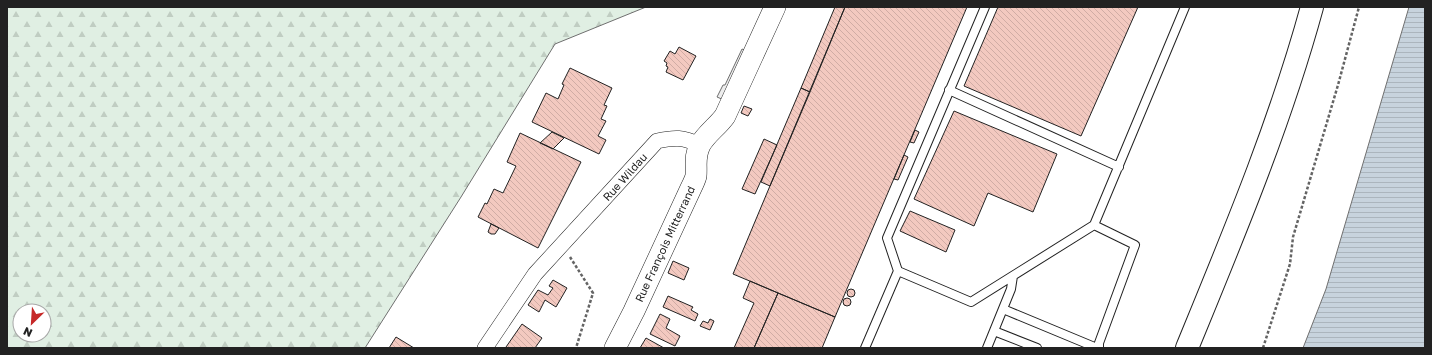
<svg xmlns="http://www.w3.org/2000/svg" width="1432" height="355" viewBox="0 0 1432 355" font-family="'Golos Text',sans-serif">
<defs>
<pattern id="forest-firs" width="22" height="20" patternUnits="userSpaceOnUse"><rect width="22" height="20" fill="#e0efe3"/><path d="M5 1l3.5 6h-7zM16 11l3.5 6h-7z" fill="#c0cdc2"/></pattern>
<pattern id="water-rules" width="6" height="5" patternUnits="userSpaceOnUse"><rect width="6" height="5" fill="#c7d3dd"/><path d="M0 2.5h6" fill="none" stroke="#abb5bd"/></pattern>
<pattern id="building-back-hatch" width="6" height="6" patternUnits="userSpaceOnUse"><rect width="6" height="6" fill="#f3c9c0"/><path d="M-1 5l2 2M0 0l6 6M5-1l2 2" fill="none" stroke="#d0aca5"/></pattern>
</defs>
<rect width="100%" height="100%" fill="#fff"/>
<path fill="url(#forest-firs)" stroke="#6f6f6f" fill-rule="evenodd" d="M 7,7 L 646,7 L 555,44 L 461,197 L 365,348 L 7,348 ZM 20,311 L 44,311 L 44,335 L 20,335 Z"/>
<path fill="#ededed" stroke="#6f6f6f" d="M 742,49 L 747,51 L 724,100 L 717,97 L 723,85 L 725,85 Z"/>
<path fill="url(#water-rules)" stroke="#6f6f6f" d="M 1409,7 L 1425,7 L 1425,348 L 1303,348 L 1326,289 Z"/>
<path fill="url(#building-back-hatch)" stroke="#222" d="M 835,7 L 845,7 L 810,92 L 801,88 Z
M 845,7 L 967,7 L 835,317 L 733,274 Z
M 998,7 L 1138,7 L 1081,136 L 964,86 Z
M 679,47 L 696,56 L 683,80 L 666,72 L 668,67 L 666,66 L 667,63 L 664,61 L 670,51 L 675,54 Z
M 570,68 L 612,88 L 604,105 L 607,106 L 601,119 L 606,121 L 598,136 L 606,140 L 599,154 L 532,122 L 546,93 L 558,99 L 564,85 L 562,84 Z
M 801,88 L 810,92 L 770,186 L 761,182 Z
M 744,106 L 752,109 L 748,116 L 741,113 Z
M 954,111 L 1057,154 L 1033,212 L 988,193 L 974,226 L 914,199 Z
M 915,130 L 919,132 L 914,143 L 910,142 Z
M 552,132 L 564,138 L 553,149 L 540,143 Z
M 520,133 L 581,162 L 538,248 L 478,217 L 485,203 L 487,204 L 494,189 L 503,193 L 516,166 L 507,162 Z
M 764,139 L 777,145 L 755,194 L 742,189 Z
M 904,155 L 908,157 L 898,180 L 894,179 Z
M 910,211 L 955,230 L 946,252 L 900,231 Z
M 491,224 L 499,228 L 495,234 L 491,234 L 488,232 Z
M 673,261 L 689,268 L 684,280 L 668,273 Z
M 553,280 L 567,288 L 556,307 L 545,300 L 539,312 L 528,305 L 538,290 L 548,295 L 553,288 L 549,286 Z
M 750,281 L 778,293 L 754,348 L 734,348 L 754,303 L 743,298 Z
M847 293a4 4 0 1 1 8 0a4 4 0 1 1-8 0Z
M 778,293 L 835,317 L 822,348 L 754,348 Z
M 668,296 L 693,307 L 691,310 L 698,314 L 695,321 L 663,307 Z
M843 302a4 4 0 1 1 8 0a4 4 0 1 1-8 0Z
M 660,314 L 670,319 L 666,328 L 680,336 L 675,346 L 650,334 Z
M 710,319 L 714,321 L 710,330 L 700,326 L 703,321 L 708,323 Z
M 522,324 L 542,338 L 535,348 L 507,348 L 506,347 Z
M 396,337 L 414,348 L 389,348 Z
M 646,338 L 664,348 L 640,348 Z"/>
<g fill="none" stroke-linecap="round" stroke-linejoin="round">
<defs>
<path id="lane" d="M 985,7 L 887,238 L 898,271 L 971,302 L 1094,225 L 1185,7
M 949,90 L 1119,167
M 1094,225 L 1135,245 L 1099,343 L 1099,348
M 1003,309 L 1097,348
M 994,331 L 1037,348
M 865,348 L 898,271
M 987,348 L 1011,289 L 1013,276"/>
<path id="street" d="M 485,348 L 535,274 L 657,141 C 675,137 683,137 700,145"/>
<path id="secondary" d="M 615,348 L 634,311 L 691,188 C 693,184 695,180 696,176 C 697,164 694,157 700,145 C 706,134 717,127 725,116 L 775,7"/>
<path id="primary" d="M 1187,348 C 1233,236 1280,124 1312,7"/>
</defs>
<use href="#lane" stroke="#222" stroke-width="10"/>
<use href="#street" stroke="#222" stroke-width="16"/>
<use href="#secondary" stroke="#222" stroke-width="22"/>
<use href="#primary" stroke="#222" stroke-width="24"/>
<path stroke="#646464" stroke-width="2.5" stroke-dasharray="3 2" stroke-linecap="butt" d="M 570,257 L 593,293 L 576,348
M 1263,348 L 1290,264 L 1293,237 L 1338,85 L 1359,7"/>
<use href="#lane" stroke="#fff" stroke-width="8"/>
<use href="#street" stroke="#fff" stroke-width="15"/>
<use href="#secondary" stroke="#fff" stroke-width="21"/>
<use href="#primary" stroke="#fff" stroke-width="22"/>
</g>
<g text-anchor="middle" stroke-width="3" stroke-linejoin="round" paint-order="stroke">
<g font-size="11" fill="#222" stroke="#fff">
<text transform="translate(625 177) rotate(-48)" y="4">Rue Wildau</text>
<text transform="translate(665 244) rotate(-65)" y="4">Rue François Mitterrand</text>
</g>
</g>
<rect width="1432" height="355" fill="none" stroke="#222222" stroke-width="16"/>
<g transform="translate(32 323) rotate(205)"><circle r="19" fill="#ffffff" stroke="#a7a7a7"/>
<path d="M0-3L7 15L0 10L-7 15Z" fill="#c62828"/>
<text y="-6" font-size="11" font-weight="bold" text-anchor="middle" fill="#222222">N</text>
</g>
</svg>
